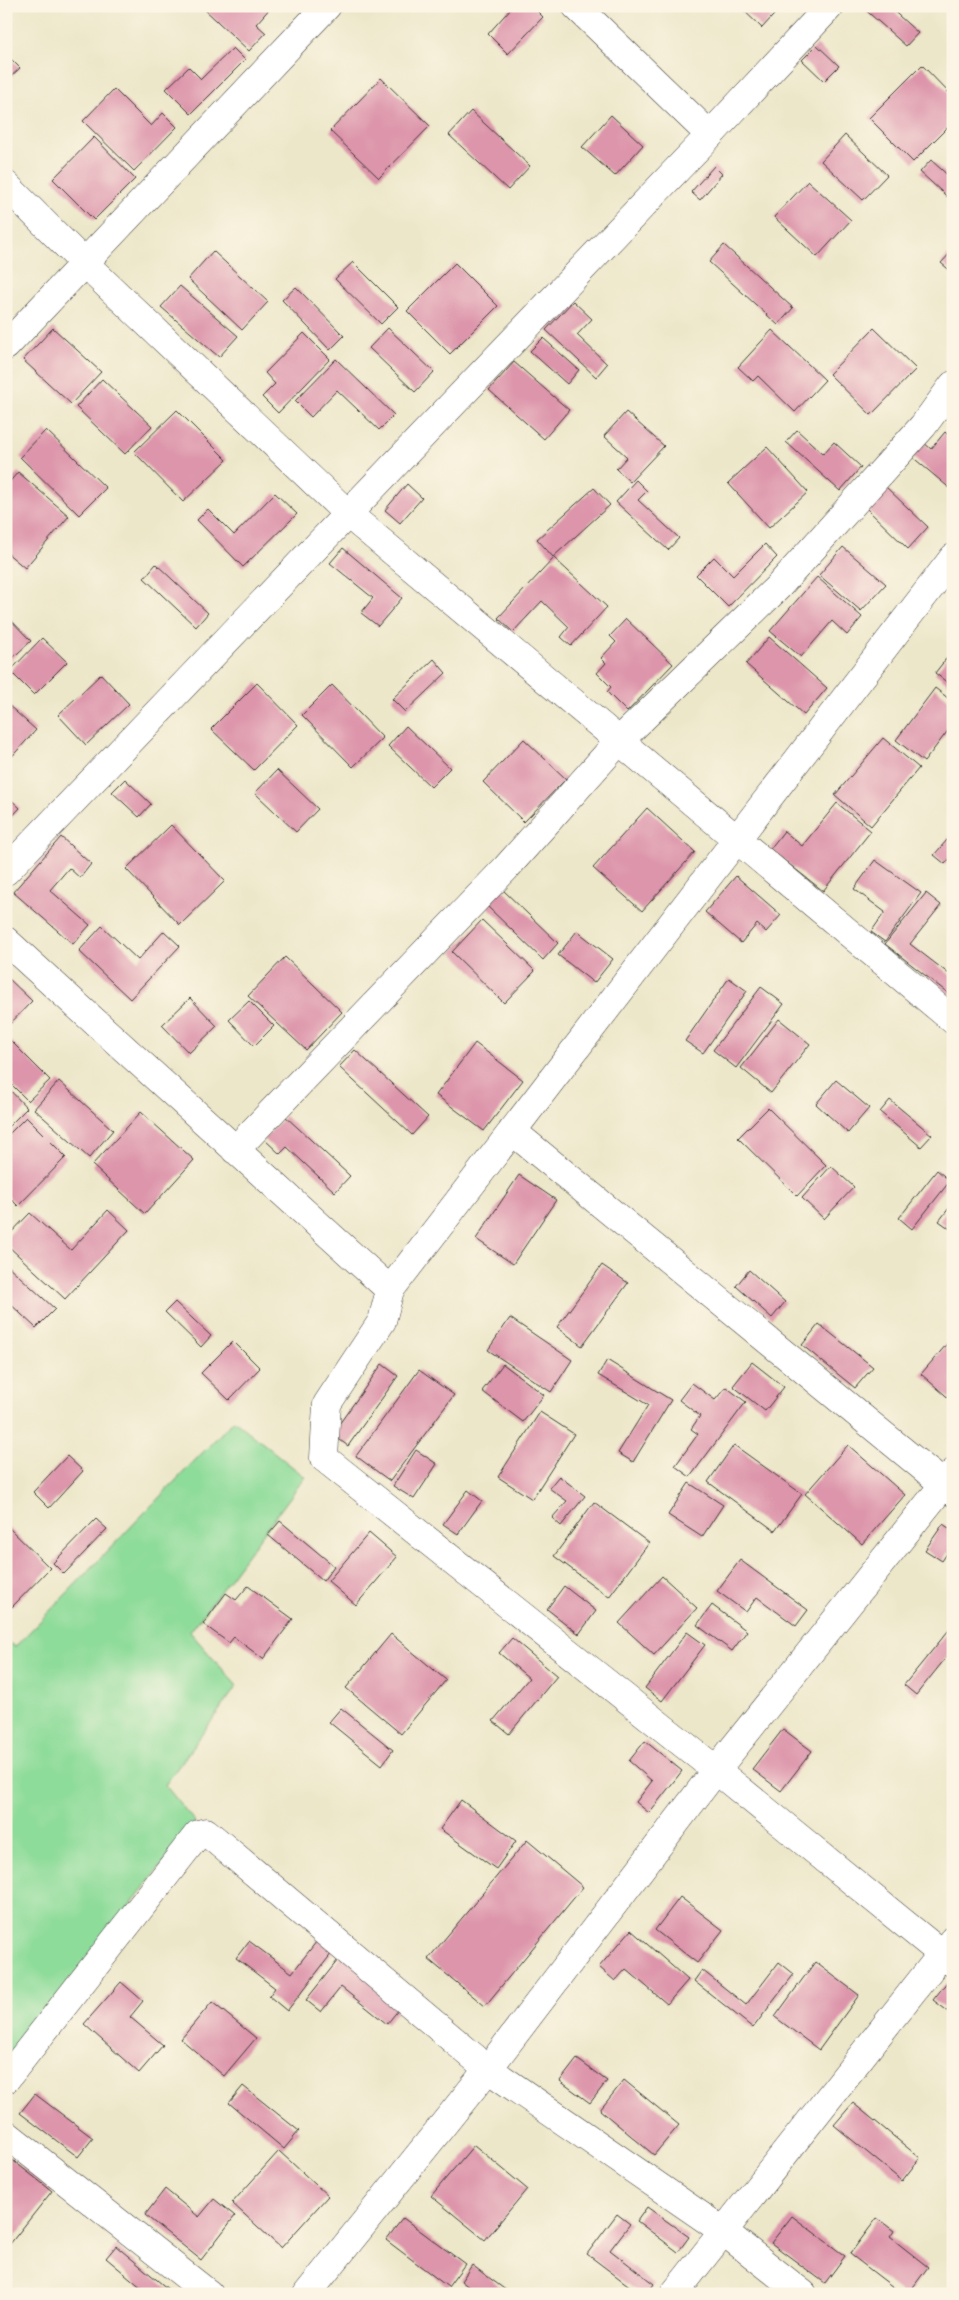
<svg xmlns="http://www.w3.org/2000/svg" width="959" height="2300" viewBox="0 0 959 2300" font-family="'Libre Caslon Text',serif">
<rect width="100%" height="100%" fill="#fcf5e5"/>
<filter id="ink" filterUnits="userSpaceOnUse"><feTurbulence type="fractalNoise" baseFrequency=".02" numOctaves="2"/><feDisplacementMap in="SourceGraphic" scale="10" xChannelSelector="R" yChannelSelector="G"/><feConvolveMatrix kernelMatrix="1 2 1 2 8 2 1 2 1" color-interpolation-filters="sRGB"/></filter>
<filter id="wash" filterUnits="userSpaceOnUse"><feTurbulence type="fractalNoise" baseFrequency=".0096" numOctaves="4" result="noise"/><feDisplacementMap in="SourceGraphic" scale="20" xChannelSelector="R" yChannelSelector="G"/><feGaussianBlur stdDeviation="1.12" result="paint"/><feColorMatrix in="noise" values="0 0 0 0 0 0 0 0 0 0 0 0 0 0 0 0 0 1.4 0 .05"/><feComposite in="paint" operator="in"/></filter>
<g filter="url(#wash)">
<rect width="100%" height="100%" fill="#ede7ca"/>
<path fill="#8edc9a" stroke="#557c5b" d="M 234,1420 L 305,1477 L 190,1632 L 237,1686 L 165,1785 L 195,1822 L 6,2064 L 6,1640 L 15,1647 Z"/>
<g id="blocks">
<path fill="#dd95ab" d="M 201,6 L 272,6 L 256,24 L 266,33 L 249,51 Z
M 513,6 L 532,6 L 543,17 L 508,54 L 488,34 Z
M 739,6 L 782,6 L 762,28 Z
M 861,6 L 888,6 L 918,33 L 906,46 Z
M 817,45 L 839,66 L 824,81 L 802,60 Z
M 233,48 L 245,60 L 191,114 L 166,89 L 189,67 L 201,79 Z
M 6,54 L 20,68 L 6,81 Z
M 922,65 L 953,97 L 953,122 L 913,162 L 869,118 Z
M 381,78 L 430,126 L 379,178 L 330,131 Z
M 114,89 L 151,126 L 163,113 L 177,127 L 134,171 L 83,121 Z
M 471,111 L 530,166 L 508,190 L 449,135 Z
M 611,115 L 643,145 L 615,176 L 582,147 Z
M 845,135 L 887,175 L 863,200 L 821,161 Z
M 94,137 L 135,179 L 94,220 L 53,179 Z
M 931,160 L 953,180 L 953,202 L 920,172 Z
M 714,166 L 722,174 L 700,200 L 691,192 Z
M 808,181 L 851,220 L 817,257 L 774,217 Z
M 724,245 L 793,308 L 778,325 L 709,262 Z
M 953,250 L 953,273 L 941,263 Z
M 213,251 L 268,302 L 242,330 L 188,279 Z
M 353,262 L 398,307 L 381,324 L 335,279 Z
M 455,263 L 498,306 L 450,354 L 407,311 Z
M 180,286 L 238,336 L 219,357 L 161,307 Z
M 296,287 L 344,336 L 330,350 L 282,300 Z
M 573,301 L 592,319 L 577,335 L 607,364 L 596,377 L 546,330 Z
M 53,328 L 101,372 L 71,404 L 23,360 Z
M 388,328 L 434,372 L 415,392 L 369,348 Z
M 874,328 L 916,369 L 871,415 L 829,374 Z
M 772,330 L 825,380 L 795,412 L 758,376 L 753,381 L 738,367 Z
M 304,333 L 330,359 L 278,413 L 262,397 L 275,384 L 265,373 Z
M 543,338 L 579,370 L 567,384 L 530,351 Z
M 336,359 L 394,415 L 379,430 L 337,390 L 311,417 L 295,401 Z
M 514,362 L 569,410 L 544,439 L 489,390 Z
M 102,379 L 152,426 L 125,454 L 76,407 Z
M 177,410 L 227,460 L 183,502 L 134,452 Z
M 626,412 L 664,446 L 630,482 L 616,469 L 627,457 L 604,436 Z
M 46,430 L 106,488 L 79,515 L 20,457 Z
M 797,430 L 823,454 L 834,442 L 861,467 L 840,491 L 786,442 Z
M 945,432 L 953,439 L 953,491 L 910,455 L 922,441 L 931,449 Z
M 767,447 L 808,492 L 769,528 L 728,483 Z
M 18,472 L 69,516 L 25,568 L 6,552 L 6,486 Z
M 636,480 L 647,491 L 638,500 L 679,538 L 668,550 L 616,502 Z
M 407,484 L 422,498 L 400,523 L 385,510 Z
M 886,487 L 928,527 L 908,549 L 866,508 Z
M 594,488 L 610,505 L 553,557 L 537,539 Z
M 275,493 L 297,514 L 243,567 L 197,520 L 208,509 L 234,535 Z
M 765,544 L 777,557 L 728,607 L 696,575 L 714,557 L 733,576 Z
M 843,547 L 886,584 L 861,611 L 819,575 Z
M 343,548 L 402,598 L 378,626 L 361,613 L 373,598 L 330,563 Z
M 554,558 L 607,607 L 571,646 L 561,637 L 569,627 L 542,601 L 513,632 L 498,618 Z
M 156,564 L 208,613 L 196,627 L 144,578 Z
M 817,577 L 862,617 L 847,635 L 832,621 L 801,657 L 770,631 Z
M 6,615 L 31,641 L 6,664 Z
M 626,619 L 673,664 L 627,712 L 607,692 L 611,687 L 597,673 L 606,663 L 601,658 L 616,642 L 610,636 Z
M 769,637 L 827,688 L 804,715 L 746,664 Z
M 42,638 L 67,662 L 34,695 L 10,671 Z
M 953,650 L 953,687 L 935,673 Z
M 434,659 L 446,673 L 405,712 L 392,699 Z
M 101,674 L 129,704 L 86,745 L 58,715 Z
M 257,683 L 298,725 L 254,770 L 211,729 Z
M 332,685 L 383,738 L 353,767 L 302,715 Z
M 935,688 L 953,702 L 953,724 L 924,762 L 896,740 Z
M 6,703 L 36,730 L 6,763 Z
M 406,726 L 450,768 L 431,787 L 388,746 Z
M 883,738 L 919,768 L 871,826 L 835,795 Z
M 524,739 L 566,779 L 524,822 L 483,782 Z
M 277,770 L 318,809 L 296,832 L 255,793 Z
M 125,779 L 151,804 L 139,817 L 112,792 Z
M 6,795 L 20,808 L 6,823 Z
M 837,803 L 871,831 L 823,891 L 770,849 L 784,831 L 802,846 Z
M 647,808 L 695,852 L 642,911 L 593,868 Z
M 171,825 L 225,881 L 180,925 L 126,869 Z
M 953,833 L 953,855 L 945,864 L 934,855 Z
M 61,837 L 91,864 L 80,878 L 69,868 L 50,890 L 90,925 L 73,944 L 13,892 Z
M 875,860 L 921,893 L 885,942 L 871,932 L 885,912 L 854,889 Z
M 736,876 L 781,915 L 766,932 L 757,924 L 741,943 L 705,912 Z
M 502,889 L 558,943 L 543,960 L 486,905 Z
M 926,893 L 941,905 L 910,944 L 953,977 L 953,997 L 885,944 Z
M 482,920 L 535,971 L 504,1003 L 452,952 Z
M 102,926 L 138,960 L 164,931 L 180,946 L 130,999 L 79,951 Z
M 577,931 L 613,959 L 594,983 L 558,955 Z
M 285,957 L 342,1012 L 306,1050 L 248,996 Z
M 6,976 L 32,1001 L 6,1028 Z
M 729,978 L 747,991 L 703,1053 L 685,1041 Z
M 761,987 L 784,1004 L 736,1068 L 713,1050 Z
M 190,998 L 217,1026 L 189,1053 L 162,1025 Z
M 249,1001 L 274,1026 L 254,1046 L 229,1020 Z
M 779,1019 L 810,1044 L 771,1093 L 741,1068 Z
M 7,1037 L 50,1080 L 28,1101 L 6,1079 Z
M 475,1043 L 523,1080 L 484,1131 L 436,1095 Z
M 355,1050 L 428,1117 L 412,1135 L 339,1067 Z
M 836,1080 L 869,1108 L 848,1133 L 816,1104 Z
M 59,1081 L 113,1130 L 89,1158 L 34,1109 Z
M 6,1086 L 27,1108 L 6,1129 Z
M 890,1100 L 932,1135 L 921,1147 L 880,1112 Z
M 768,1108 L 826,1165 L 797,1196 L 738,1138 Z
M 141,1112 L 194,1160 L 145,1214 L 92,1165 Z
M 285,1116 L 350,1176 L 335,1192 L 287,1147 L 280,1154 L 264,1139 Z
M 26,1117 L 66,1157 L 18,1206 L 6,1194 L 6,1137 Z
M 831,1166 L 854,1187 L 824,1219 L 802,1198 Z
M 937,1170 L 950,1181 L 912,1229 L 899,1218 Z
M 519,1175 L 556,1200 L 513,1264 L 476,1239 Z
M 953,1203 L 953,1231 L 939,1221 Z
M 108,1210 L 129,1230 L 65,1299 L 6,1244 L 6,1238 L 30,1213 L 71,1250 Z
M 6,1264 L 55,1309 L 36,1328 L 6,1300 Z
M 602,1265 L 628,1283 L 582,1346 L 557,1327 Z
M 749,1270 L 785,1302 L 772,1318 L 736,1286 Z
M 175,1302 L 211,1336 L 201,1347 L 165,1312 Z
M 510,1318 L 572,1360 L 551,1392 L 488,1350 Z
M 819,1324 L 873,1367 L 855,1388 L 802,1345 Z
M 953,1337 L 953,1402 L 921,1374 Z
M 233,1341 L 260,1368 L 229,1400 L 201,1373 Z
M 607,1360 L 671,1400 L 633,1462 L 618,1453 L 648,1405 L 598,1375 Z
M 752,1362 L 784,1387 L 765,1411 L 733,1386 Z
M 382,1364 L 398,1376 L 348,1446 L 332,1434 Z
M 503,1364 L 544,1395 L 523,1422 L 482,1391 Z
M 419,1370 L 454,1395 L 390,1481 L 356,1456 Z
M 692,1383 L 715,1400 L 726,1387 L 746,1402 L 690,1477 L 675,1466 L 698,1434 L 691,1429 L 700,1416 L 679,1400 Z
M 540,1412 L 574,1434 L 532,1499 L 498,1477 Z
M 734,1445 L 802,1494 L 775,1531 L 708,1482 Z
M 848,1445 L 905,1495 L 862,1544 L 805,1494 Z
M 416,1450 L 437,1464 L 414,1499 L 393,1486 Z
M 67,1456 L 83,1471 L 49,1508 L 33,1492 Z
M 559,1476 L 585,1496 L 561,1526 L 552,1518 L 567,1501 L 549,1488 Z
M 689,1483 L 723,1505 L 702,1537 L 668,1515 Z
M 468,1490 L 482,1501 L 458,1534 L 443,1524 Z
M 594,1502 L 649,1543 L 609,1597 L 554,1556 Z
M 96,1519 L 107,1529 L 64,1574 L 53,1563 Z
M 280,1521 L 334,1566 L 323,1581 L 268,1535 Z
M 943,1524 L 953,1531 L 953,1555 L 948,1552 L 942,1561 L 925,1550 Z
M 6,1525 L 50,1568 L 12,1607 L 6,1602 Z
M 369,1533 L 397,1557 L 356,1605 L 328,1581 Z
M 740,1560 L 808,1610 L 796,1626 L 757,1597 L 746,1612 L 717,1591 Z
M 662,1576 L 697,1608 L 654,1655 L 619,1623 Z
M 248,1586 L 293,1619 L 263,1659 L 234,1637 L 229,1643 L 203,1624 L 226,1593 L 236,1600 Z
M 564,1586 L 596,1611 L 579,1634 L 547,1609 Z
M 712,1605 L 747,1631 L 732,1651 L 697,1625 Z
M 953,1625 L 953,1649 L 916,1695 L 904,1685 Z
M 687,1632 L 705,1645 L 662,1701 L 645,1688 Z
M 391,1634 L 446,1680 L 401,1734 L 346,1688 Z
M 512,1638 L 557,1676 L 509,1734 L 493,1721 L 529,1678 L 499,1653 Z
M 341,1708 L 393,1750 L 382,1765 L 329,1722 Z
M 783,1729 L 812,1751 L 781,1791 L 752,1769 Z
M 645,1741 L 682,1771 L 649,1813 L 636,1802 L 652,1781 L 629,1761 Z
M 461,1800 L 516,1841 L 496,1869 L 440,1829 Z
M 527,1840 L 583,1887 L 485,2006 L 428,1959 Z
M 680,1897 L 723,1930 L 697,1963 L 655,1930 Z
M 631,1930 L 688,1980 L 667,2004 L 626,1969 L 615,1981 L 599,1967 Z
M 320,1937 L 335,1949 L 287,2011 L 269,1996 L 275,1988 L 236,1958 L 249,1941 L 292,1973 Z
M 342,1955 L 403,2004 L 387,2024 L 341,1987 L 321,2012 L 306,2000 Z
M 779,1962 L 794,1974 L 753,2028 L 694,1981 L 702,1970 L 746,2005 Z
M 815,1962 L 859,1995 L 819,2050 L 775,2017 Z
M 951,1977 L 953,1979 L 953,2015 L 933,2000 Z
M 121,1982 L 143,2001 L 130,2017 L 163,2045 L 139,2073 L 84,2024 Z
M 212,2002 L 256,2038 L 224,2076 L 181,2039 Z
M 577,2059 L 607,2081 L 590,2103 L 560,2081 Z
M 624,2080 L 679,2125 L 654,2155 L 600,2110 Z
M 243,2086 L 299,2131 L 284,2149 L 229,2103 Z
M 35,2094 L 93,2138 L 78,2157 L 20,2113 Z
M 853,2103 L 920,2158 L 902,2181 L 834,2125 Z
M 474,2145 L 527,2189 L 485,2240 L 431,2196 Z
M 279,2151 L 328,2196 L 281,2248 L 232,2203 Z
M 6,2155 L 52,2191 L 6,2249 L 6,2203 L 10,2197 L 6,2194 Z
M 165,2189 L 199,2217 L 214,2199 L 235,2216 L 201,2260 L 145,2215 Z
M 647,2207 L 689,2237 L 678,2252 L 637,2221 Z
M 617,2214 L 630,2224 L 610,2250 L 654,2284 L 647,2294 L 640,2294 L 587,2254 Z
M 792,2216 L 845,2256 L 825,2283 L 771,2243 Z
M 403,2218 L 465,2264 L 448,2287 L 386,2240 Z
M 877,2218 L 894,2231 L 890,2237 L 928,2267 L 908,2294 L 902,2294 L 850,2254 Z
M 116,2246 L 174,2294 L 149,2294 L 106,2258 Z
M 472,2265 L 511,2294 L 478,2294 L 461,2281 Z"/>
</g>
</g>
<g filter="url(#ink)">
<use href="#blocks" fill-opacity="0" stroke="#3b3a36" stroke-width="1"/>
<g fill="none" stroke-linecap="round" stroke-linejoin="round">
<defs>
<path id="minor" d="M 576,6 L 710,135
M 6,185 L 84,263 L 348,514 L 953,1020
M 6,346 L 327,6
M 953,558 L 390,1290 L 382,1321 L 327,1404 L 324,1458 L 716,1770 L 953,1963
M 6,871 L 710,135 L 830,6
M 6,941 L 390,1290
M 512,1131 L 953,1492
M 235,1150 L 506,868 L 619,741 L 778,587 L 923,426 L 953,385
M 6,2079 L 198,1834 L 206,1832 L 488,2069 L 723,2231 L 803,2294
M 6,2134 L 209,2294
M 674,2294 L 953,1940"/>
<path id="tertiary" d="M 307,2294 L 488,2069 L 716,1770 L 953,1473"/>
</defs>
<use href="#minor" stroke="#3b3a36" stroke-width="29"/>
<use href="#tertiary" stroke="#3b3a36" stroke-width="29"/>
<use href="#minor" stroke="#fff" stroke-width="28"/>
<use href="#tertiary" stroke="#fff" stroke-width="28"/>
</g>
</g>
<rect width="959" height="2300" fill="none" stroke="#fcf5e5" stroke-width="25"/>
</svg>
